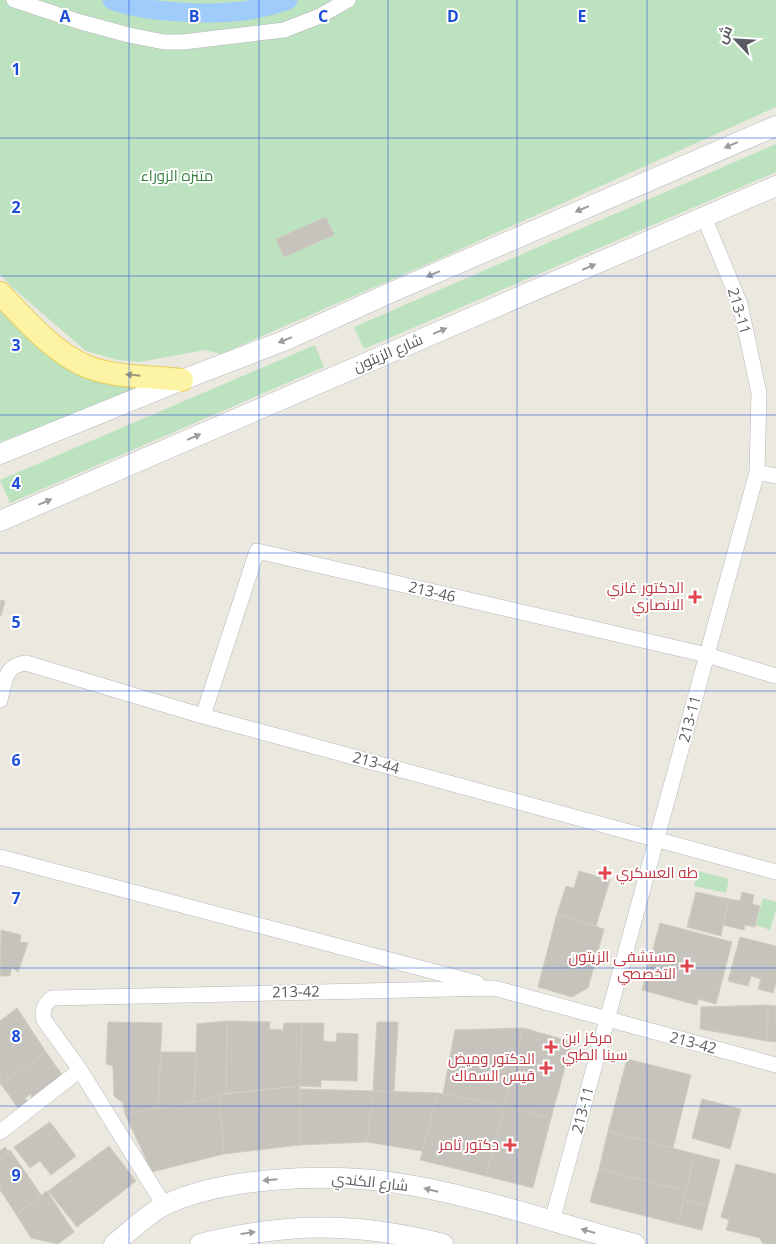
<svg xmlns="http://www.w3.org/2000/svg" width="776" height="1244" viewBox="0 0 776 1244" font-family="'Open Sans',Cairo,sans-serif">
<rect width="100%" height="100%" fill="#ebe9df"/>
<path fill="#bce2bf" d="M 0,0 L 776,0 L 776,107 L 432,262 L 221,354 L 205,350 L 139,362 L 118,360 L 86,351 L 13,288 L 0,274 Z
M 776,144 L 776,172 L 364,349 L 354,327 Z
M 0,305 L 141,386 L 128,395 L 0,442 Z
M 315,345 L 324,367 L 10,503 L 0,480 Z
M 698,871 L 729,879 L 726,893 L 694,886 Z
M 763,898 L 776,902 L 776,909 L 770,930 L 756,925 Z"/>
<g fill="none" stroke-linecap="round" stroke-linejoin="round">
<path stroke="#9fccfb" stroke-width="19" d="M 112,0 C 144,13 208,15 243,11 C 258,9 274,5 288,0"/>
</g>
<path fill="#c6c3bd" stroke="#cfcbbe" d="M 326,217 L 334,235 L 284,257 L 276,239 Z
M 0,600 L 5,601 L 1,616 L 0,616 Z
M 579,871 L 610,880 L 596,926 L 557,914 L 566,886 L 574,888 Z
M 696,892 L 729,899 L 721,936 L 687,927 Z
M 742,892 L 754,895 L 752,904 L 760,906 L 755,927 L 745,925 L 744,930 L 723,925 L 729,899 L 740,901 Z
M 557,914 L 604,929 L 588,988 L 572,997 L 538,987 Z
M 660,923 L 732,942 L 716,1004 L 698,999 L 697,1005 L 642,990 Z
M 1,930 L 21,935 L 20,942 L 28,943 L 18,972 L 12,967 L 10,976 L 0,976 Z
M 740,937 L 776,946 L 776,983 L 773,993 L 758,989 L 761,979 L 751,976 L 748,986 L 728,981 Z
M 768,1005 L 776,1006 L 776,1042 L 767,1041 Z
M 768,1005 L 767,1041 L 700,1029 L 701,1007 Z
M 17,1008 L 46,1052 L 0,1085 L 0,1021 Z
M 227,1021 L 226,1093 L 194,1102 L 197,1024 Z
M 227,1021 L 270,1022 L 269,1029 L 283,1030 L 284,1023 L 302,1023 L 300,1086 L 226,1093 Z
M 108,1022 L 162,1023 L 158,1108 L 125,1114 L 123,1103 L 114,1096 L 113,1066 L 106,1064 Z
M 377,1022 L 398,1022 L 394,1092 L 373,1091 Z
M 302,1023 L 324,1023 L 323,1041 L 336,1042 L 337,1033 L 358,1034 L 357,1081 L 321,1080 L 321,1087 L 300,1086 Z
M 523,1028 L 504,1106 L 443,1094 L 455,1030 Z
M 523,1028 L 572,1042 L 551,1118 L 504,1106 Z
M 46,1052 L 63,1076 L 32,1098 L 30,1094 L 25,1098 L 28,1102 L 18,1108 L 1,1084 Z
M 161,1052 L 196,1052 L 194,1102 L 158,1108 Z
M 627,1059 L 691,1075 L 673,1148 L 608,1131 Z
M 300,1086 L 300,1145 L 224,1154 L 219,1095 Z
M 300,1089 L 373,1091 L 367,1142 L 300,1145 Z
M 373,1091 L 438,1093 L 422,1151 L 367,1142 Z
M 438,1093 L 504,1106 L 486,1176 L 420,1160 Z
M 219,1095 L 224,1154 L 152,1172 L 125,1114 L 194,1102 Z
M 702,1099 L 741,1109 L 730,1149 L 692,1138 Z
M 504,1106 L 551,1118 L 533,1188 L 486,1176 Z
M 50,1122 L 76,1156 L 51,1175 L 40,1161 L 30,1168 L 14,1147 Z
M 608,1131 L 695,1154 L 686,1191 L 599,1169 Z
M 109,1146 L 136,1181 L 77,1227 L 48,1191 Z
M 5,1147 L 9,1152 L 0,1158 L 0,1151 Z
M 10,1150 L 42,1196 L 16,1214 L 0,1190 L 0,1158 Z
M 695,1154 L 720,1160 L 708,1206 L 684,1200 Z
M 736,1164 L 776,1174 L 776,1244 L 763,1244 L 760,1238 L 726,1230 L 729,1220 L 721,1217 Z
M 599,1169 L 686,1191 L 677,1224 L 590,1202 Z
M 47,1191 L 74,1232 L 58,1244 L 31,1238 L 16,1214 Z
M 684,1200 L 708,1206 L 702,1230 L 677,1224 Z"/>
<g fill="none" stroke-linecap="round" stroke-linejoin="round">
<defs>
<path id="street" d="M 14,0 L 77,21 L 129,35 L 164,42 L 183,42 L 284,30 L 320,16 L 348,0
M 757,472 L 776,476
M 0,700 C 5,682 4,665 26,663 L 203,716 L 776,872
M 203,716 L 257,551 L 707,655 L 776,676
M 0,857 L 477,983
M 0,1132 L 80,1070
M 164,1205 L 80,1070 L 44,1020 C 42,1010 44,1004 52,998 L 494,988 L 776,1065
M 552,1221 L 757,472 L 759,393 L 740,304 L 704,217"/>
<path id="secondary" d="M 0,454 L 182,380 L 286,340 L 392,292 L 776,126
M 0,521 L 776,186
M 114,1244 C 128,1233 150,1212 165,1205 C 198,1189 236,1183 272,1180 C 320,1176 368,1177 415,1186 C 490,1200 562,1225 635,1244
M 200,1244 C 287,1222 357,1222 443,1244"/>
<path id="primary" d="M 0,293 C 24,319 57,356 91,368 C 116,377 154,377 182,380"/>
</defs>
<use href="#street" stroke="#b5b7bc" stroke-width="16"/>
<use href="#secondary" stroke="#b5b8be" stroke-width="21"/>
<use href="#primary" stroke="#ebce58" stroke-width="24"/>
<use href="#street" stroke="#fff" stroke-width="15"/>
<use href="#secondary" stroke="#fff" stroke-width="20"/>
<use href="#primary" stroke="#fcf4a4" stroke-width="22"/>
</g>
<defs><path id="oneway-solid" d="M-6-.8H1V-3.2L6.5 0L1 3.2V.8H-6Z" transform="scale(1.25)"/></defs>
<g fill="#9b9da0">
<use href="#oneway-solid" transform="translate(731 145) rotate(157)"/>
<use href="#oneway-solid" transform="translate(582 209) rotate(157)"/>
<use href="#oneway-solid" transform="translate(589 267) rotate(-23)"/>
<use href="#oneway-solid" transform="translate(433 274) rotate(157)"/>
<use href="#oneway-solid" transform="translate(440 331) rotate(-23)"/>
<use href="#oneway-solid" transform="translate(285 340) rotate(158)"/>
<use href="#oneway-solid" transform="translate(194 437) rotate(-23)"/>
<use href="#oneway-solid" transform="translate(45 502) rotate(-23)"/>
<use href="#oneway-solid" transform="translate(270 1180) rotate(175)"/>
<use href="#oneway-solid" transform="translate(431 1190) rotate(-166)"/>
<use href="#oneway-solid" transform="translate(588 1231) rotate(-164)"/>
<use href="#oneway-solid" transform="translate(248 1233) rotate(-8)"/>
</g>
<use fill="#9a987b" href="#oneway-solid" transform="translate(133 375) rotate(-174)"/>
<path fill="none" stroke="#1d4ed8" stroke-width="1" stroke-opacity="0.55" d="M 129,0 L 129,1244M 259,0 L 259,1244M 388,0 L 388,1244M 517,0 L 517,1244M 647,0 L 647,1244M 0,138 L 776,138M 0,276 L 776,276M 0,415 L 776,415M 0,553 L 776,553M 0,691 L 776,691M 0,829 L 776,829M 0,968 L 776,968M 0,1106 L 776,1106"/>
<g fill="#e0444e" stroke="#fff" stroke-width="2">
<path d="M692.5 589.5h5v5h5v5h-5v5h-5v-5h-5v-5h5z"/>
<path d="M602.5 865.5h5v5h5v5h-5v5h-5v-5h-5v-5h5z"/>
<path d="M684.5 958.5h5v5h5v5h-5v5h-5v-5h-5v-5h5z"/>
<path d="M548.5 1039.5h5v5h5v5h-5v5h-5v-5h-5v-5h5z"/>
<path d="M543.5 1060.5h5v5h5v5h-5v5h-5v-5h-5v-5h5z"/>
<path d="M507.5 1137.5h5v5h5v5h-5v5h-5v-5h-5v-5h5z"/>
</g>
<g text-anchor="middle" stroke-width="4" stroke-linejoin="round" paint-order="stroke">
<g font-size="15" fill="#378140" stroke="#fff">
<text x="177" y="181">متنزه الزوراء</text>
</g>
<g font-size="15" fill="#585b60" stroke="#fff">
<text transform="translate(739 311) rotate(74)" y="5">213-11</text>
<text transform="translate(388 353) rotate(-23)" y="5">شارع الزيتون</text>
<text transform="translate(432 592) rotate(13)" y="5">213-46</text>
<text transform="translate(690 719) rotate(-75)" y="5">213-11</text>
<text transform="translate(376 763) rotate(15)" y="5">213-44</text>
<text transform="translate(296 992) rotate(-1)" y="5">213-42</text>
<text transform="translate(693 1043) rotate(15)" y="5">213-42</text>
<text transform="translate(583 1110) rotate(-75)" y="5">213-11</text>
<text transform="translate(370 1182) rotate(6)" y="5">شارع الكندي</text>
</g>
<g font-size="15" fill="#be3a42" stroke="#fff" text-anchor="end">
<text x="684" y="593">الدكتور غازي<tspan x="684" dy="17">الانصاري</tspan></text>
<text x="616" y="878" text-anchor="start">طه العسكري</text>
<text x="676" y="962">مستشفى الزيتون<tspan x="676" dy="17">التخصصي</tspan></text>
<text x="562" y="1043" text-anchor="start">مركز ابن<tspan x="562" dy="17">سينا الطبي</tspan></text>
<text x="535" y="1064">الدكتور وميض<tspan x="535" dy="17">قيس السماك</tspan></text>
<text x="499" y="1150">دكتور ثامر</text>
</g>
</g>
<g font-size="16" text-anchor="middle" font-weight="bold" fill="#1d4ed8" stroke="#fff" stroke-width="4" stroke-linejoin="round" paint-order="stroke">
<text x="65" y="22">A</text>
<text x="194" y="22">B</text>
<text x="323" y="22">C</text>
<text x="453" y="22">D</text>
<text x="582" y="22">E</text>
<text x="16" y="75">1</text>
<text x="16" y="213">2</text>
<text x="16" y="351">3</text>
<text x="16" y="489">4</text>
<text x="16" y="628">5</text>
<text x="16" y="766">6</text>
<text x="16" y="904">7</text>
<text x="16" y="1042">8</text>
<text x="16" y="1181">9</text>
</g>
<g transform="translate(736 40) rotate(295)" stroke="#ffffff" stroke-width="4" paint-order="stroke">
<path d="M0-4L9 19L0 12L-9 19Z" fill="#585b60"/>
<text y="-8" font-size="14" font-weight="bold" text-anchor="middle" fill="#585b60">ش</text>
</g>
</svg>
